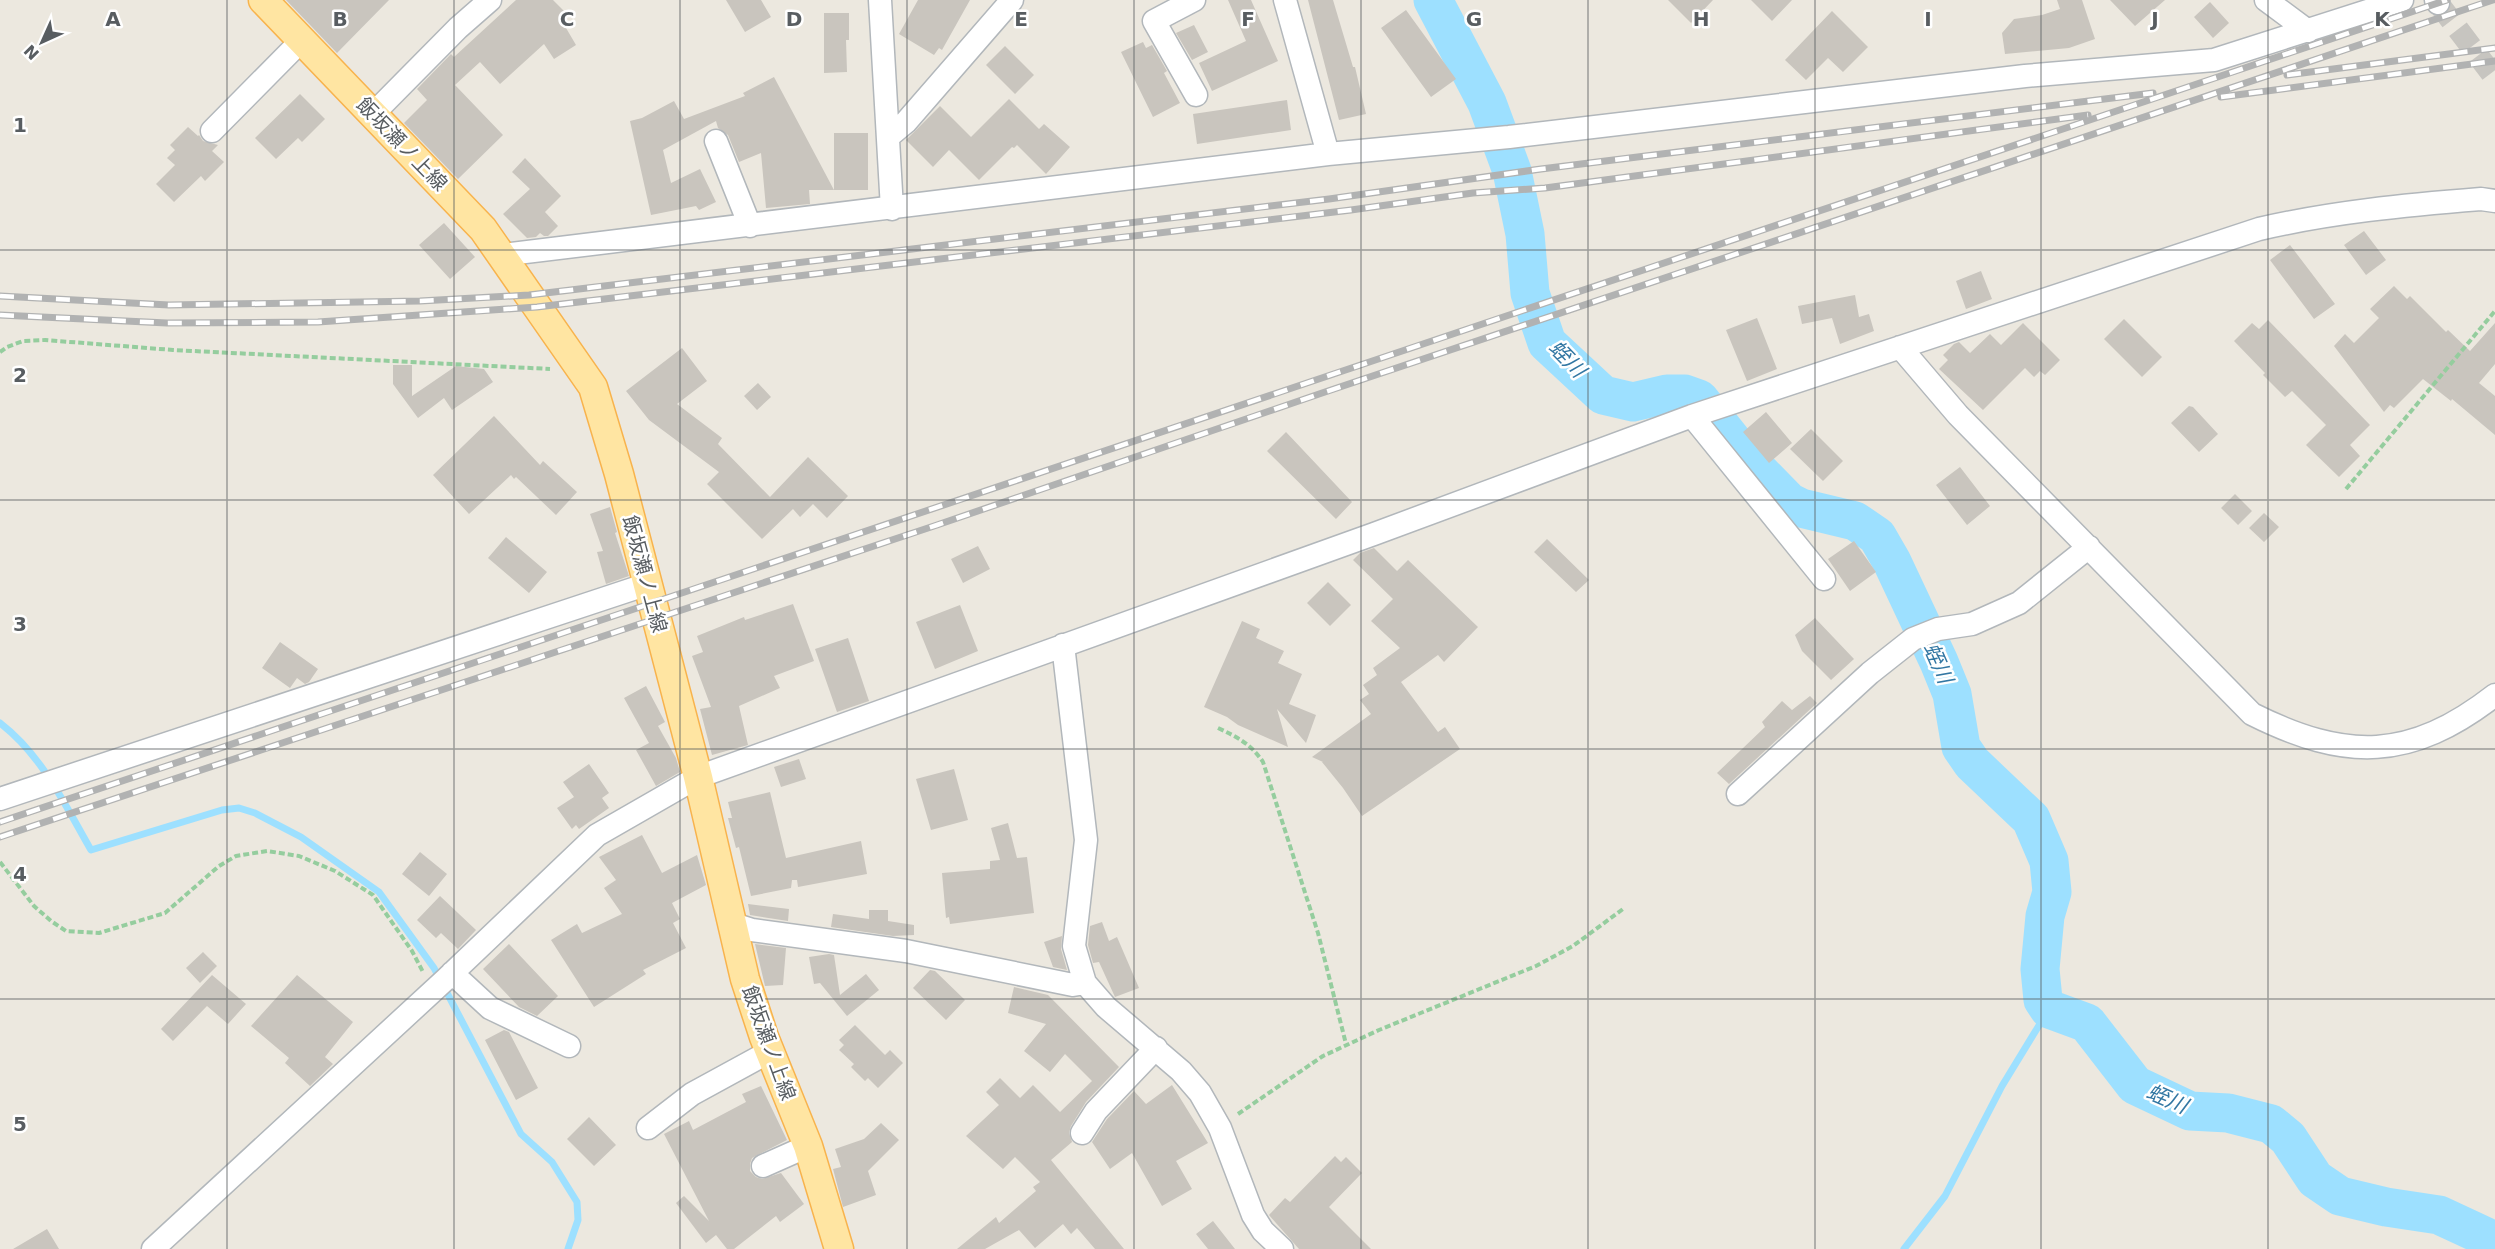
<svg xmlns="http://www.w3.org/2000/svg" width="2495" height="1249" viewBox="0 0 2495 1249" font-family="'DejaVu Sans','Noto Sans JP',sans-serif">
<rect width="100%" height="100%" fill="#ece8df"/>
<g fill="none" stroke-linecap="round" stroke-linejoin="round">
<path stroke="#9de0ff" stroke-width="7" d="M 0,723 C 42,755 65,805 91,850 L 222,810 L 239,808 L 255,813 L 301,837 L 379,892 L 434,968 L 521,1134 L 552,1162 L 577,1202 L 578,1220 L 568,1249
M 1904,1249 L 1945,1196 L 2002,1086 L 2049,1009"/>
<path stroke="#9de0ff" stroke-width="39" d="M 1433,0 L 1487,103 L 1512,171 L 1525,234 L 1530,293 L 1547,343 L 1603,395 L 1633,402 L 1667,394 L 1685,394 L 1699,399 L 1747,459 L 1789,502 L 1801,508 L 1855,521 L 1877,536 L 1892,562 L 1939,662 L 1952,694 L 1961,747 L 1972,763 L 2031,819 L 2049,861 L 2052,892 L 2045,916 L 2040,969 L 2043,1000 L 2049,1009 L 2087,1023 L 2135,1085 L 2190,1111 L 2228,1113 L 2271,1124 L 2288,1138 L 2315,1179 L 2340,1196 L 2386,1207 L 2439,1215 L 2495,1241"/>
</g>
<path fill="#c9c5be" d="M 286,0 L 389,0 L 337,53 Z
M 516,0 L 553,0 L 564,11 L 559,16 L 576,45 L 554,59 L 544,44 L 500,84 L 480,62 L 455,85 L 503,135 L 458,179 L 404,123 L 427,100 L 417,89 L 451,54 L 454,57 Z
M 726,0 L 761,0 L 771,17 L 745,32 Z
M 918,0 L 970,0 L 942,50 L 939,48 L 934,55 L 899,34 Z
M 1228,0 L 1251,0 L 1278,61 L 1212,91 L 1199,63 L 1246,41 Z
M 1308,0 L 1333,0 L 1353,67 L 1355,67 L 1366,114 L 1339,120 Z
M 1668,0 L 1713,0 L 1691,23 Z
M 1751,0 L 1792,0 L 1772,21 Z
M 2057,0 L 2082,0 L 2095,39 L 2069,48 L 2005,54 L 2002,33 L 2014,19 L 2042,15 L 2060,9 Z
M 2110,0 L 2165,0 L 2135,26 Z
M 2210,2 L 2229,23 L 2213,38 L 2194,17 Z
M 1406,10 L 1456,79 L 1431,97 L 1381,28 Z
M 1832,11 L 1868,47 L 1843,72 L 1828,58 L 1806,80 L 1785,60 Z
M 824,13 L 849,13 L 849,40 L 846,40 L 847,72 L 824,73 Z
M 1194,25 L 1208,52 L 1192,60 L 1176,33 Z
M 1143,42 L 1146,48 L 1152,45 L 1167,71 L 1164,73 L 1180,103 L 1153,117 L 1121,52 Z
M 1005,46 L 1034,75 L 1015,94 L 986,65 Z
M 774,77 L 834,190 L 809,190 L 810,204 L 766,208 L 761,153 L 739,162 L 728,135 L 718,128 L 716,121 L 663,150 L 671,183 L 700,169 L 716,202 L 699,210 L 696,206 L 651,215 L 630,121 L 642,118 L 674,101 L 684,119 L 745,96 L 743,93 Z
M 300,94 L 325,119 L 302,142 L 298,138 L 276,159 L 255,138 Z
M 1009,99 L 1039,129 L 1044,124 L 1070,147 L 1046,174 L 1017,145 L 1014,148 L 1012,147 L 979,180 L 949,150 L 933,167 L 906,140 L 940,106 L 971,137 Z
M 1287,100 L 1291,130 L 1197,144 L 1193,114 Z
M 188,127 L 198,136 L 199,135 L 203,141 L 218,145 L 212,151 L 224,162 L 205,181 L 201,176 L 174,202 L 156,184 L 175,165 L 167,158 L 175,150 L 170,145 Z
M 834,133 L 868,133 L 868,190 L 834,190 Z
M 525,158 L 561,196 L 545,212 L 558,226 L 548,236 L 544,236 L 540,233 L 536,237 L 527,238 L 503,214 L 530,189 L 512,172 Z
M 444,223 L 475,257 L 450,279 L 419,245 Z
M 2364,231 L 2386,260 L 2366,275 L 2344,245 Z
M 2290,245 L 2335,304 L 2314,319 L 2270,260 Z
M 1981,271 L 1992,299 L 1966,309 L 1956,281 Z
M 2394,286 L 2407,299 L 2410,296 L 2446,332 L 2448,330 L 2470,351 L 2495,323 L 2495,364 L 2479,383 L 2495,396 L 2495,435 L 2452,399 L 2451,401 L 2423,379 L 2394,408 L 2390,405 L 2384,412 L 2334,346 L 2345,334 L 2354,343 L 2379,318 L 2370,309 Z
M 1855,295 L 1859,317 L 1869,314 L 1874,331 L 1840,344 L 1832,318 L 1802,324 L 1798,306 Z
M 1757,318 L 1777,369 L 1747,381 L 1726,330 Z
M 2124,319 L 2162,357 L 2142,377 L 2104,339 Z
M 2268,320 L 2370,425 L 2350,445 L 2360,456 L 2339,477 L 2306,445 L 2326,425 L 2292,391 L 2285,397 L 2263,375 L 2265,373 L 2234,341 L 2252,323 L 2259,329 Z
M 2023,323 L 2060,360 L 2045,375 L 2040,371 L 2034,377 L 2025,368 L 1983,410 L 1939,369 L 1948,360 L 1943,355 L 1954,344 L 1959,342 L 1970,353 L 1990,334 L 2001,345 Z
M 682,348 L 707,381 L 677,404 L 722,438 L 718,444 L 770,497 L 808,457 L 848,496 L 827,518 L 813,504 L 800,517 L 793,509 L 762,539 L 707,484 L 719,472 L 649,420 L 626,391 Z
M 393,365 L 412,365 L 412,396 L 456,366 L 484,369 L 493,382 L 452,410 L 444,398 L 418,418 L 393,384 Z
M 758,383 L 771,397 L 757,410 L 744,396 Z
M 2189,406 L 2193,407 L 2218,434 L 2199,452 L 2171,423 Z
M 1766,412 L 1792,443 L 1769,463 L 1743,432 Z
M 494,416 L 540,465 L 543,461 L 577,492 L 556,515 L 516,477 L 514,479 L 511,475 L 469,514 L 433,475 Z
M 1811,429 L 1843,461 L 1823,481 L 1790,449 Z
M 1286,432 L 1352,502 L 1336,519 L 1267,451 Z
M 1960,467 L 1990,506 L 1967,525 L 1936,485 Z
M 2235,494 L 2252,511 L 2238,525 L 2221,508 Z
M 610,507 L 617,532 L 615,533 L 629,576 L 606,584 L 597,552 L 603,551 L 590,514 Z
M 2264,513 L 2279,527 L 2264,542 L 2249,528 Z
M 506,537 L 547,572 L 529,593 L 488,558 Z
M 1547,539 L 1589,580 L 1576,592 L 1534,552 Z
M 1854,541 L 1876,572 L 1850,591 L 1828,559 Z
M 978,546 L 990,569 L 963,583 L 951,559 Z
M 1374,548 L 1397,571 L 1408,560 L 1478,627 L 1444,662 L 1438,655 L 1401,682 L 1438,732 L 1445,727 L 1460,749 L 1362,816 L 1343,788 L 1322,762 L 1323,762 L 1312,757 L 1371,714 L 1360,700 L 1369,694 L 1363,685 L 1377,675 L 1373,668 L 1400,648 L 1371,621 L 1393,599 L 1353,560 L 1360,553 Z
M 1328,582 L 1351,605 L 1330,626 L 1307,603 Z
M 793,604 L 814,661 L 774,676 L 780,688 L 739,706 L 748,745 L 712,755 L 700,709 L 711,707 L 692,656 L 703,652 L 697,636 L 744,617 L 745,620 Z
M 960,605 L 978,651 L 935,669 L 916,622 Z
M 1815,618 L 1854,659 L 1831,680 L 1802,651 L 1795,635 Z
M 1242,621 L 1260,629 L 1256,638 L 1284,651 L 1278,663 L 1302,674 L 1289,704 L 1316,715 L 1306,743 L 1277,709 L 1288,747 L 1238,725 L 1227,717 L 1204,707 Z
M 848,638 L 869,701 L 837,712 L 815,649 Z
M 280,642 L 318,669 L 309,682 L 305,684 L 297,678 L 290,688 L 262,668 Z
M 646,686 L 665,722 L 658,726 L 676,758 L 680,772 L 656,786 L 636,750 L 649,743 L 624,698 Z
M 1810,696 L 1817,703 L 1729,784 L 1717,773 L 1765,727 L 1762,722 L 1782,701 L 1792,710 Z
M 799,759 L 806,779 L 781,787 L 774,767 Z
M 589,764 L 609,793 L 602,798 L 609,808 L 579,829 L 576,825 L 572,829 L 557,808 L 574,797 L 563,782 Z
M 954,769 L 968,820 L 931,830 L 916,779 Z
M 770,792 L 786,858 L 861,841 L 867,874 L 798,887 L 797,880 L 792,880 L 791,888 L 751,896 L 739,847 L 736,848 L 728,818 L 732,818 L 728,802 Z
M 1008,823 L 1017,858 L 1027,857 L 1034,913 L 950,924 L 949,917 L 946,918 L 942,873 L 990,869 L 990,861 L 1000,860 L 991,828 Z
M 642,835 L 662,873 L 697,855 L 706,885 L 672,903 L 680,919 L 673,923 L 686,948 L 643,970 L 646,974 L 594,1007 L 551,940 L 577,924 L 582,933 L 622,914 L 604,888 L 616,880 L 599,857 Z
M 420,852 L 447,874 L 429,896 L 402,874 Z
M 440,896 L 476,930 L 458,949 L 441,933 L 436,938 L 417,920 Z
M 748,904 L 789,909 L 788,921 L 750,915 Z
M 869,910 L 888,910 L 888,921 L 914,925 L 914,935 L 893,936 L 831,927 L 833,914 L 869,919 Z
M 1102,922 L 1109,941 L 1117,937 L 1139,988 L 1115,997 L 1099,962 L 1093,963 L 1088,945 L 1090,926 Z
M 1062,936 L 1061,949 L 1067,970 L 1053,967 L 1044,942 Z
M 509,944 L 558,996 L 537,1016 L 519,1007 L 483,969 Z
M 755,944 L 786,948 L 783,985 L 765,986 Z
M 203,952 L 217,966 L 200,983 L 186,968 Z
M 829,954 L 834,955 L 840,995 L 866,974 L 879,990 L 847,1016 L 820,983 L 814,984 L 809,957 Z
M 930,970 L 935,971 L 965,1000 L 946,1020 L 913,988 Z
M 212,975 L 246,1004 L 228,1024 L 207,1006 L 173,1041 L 161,1029 Z
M 297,975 L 353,1022 L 325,1057 L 333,1064 L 310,1086 L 285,1063 L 289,1058 L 251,1026 Z
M 1014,987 L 1048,995 L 1119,1067 L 1086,1102 L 1071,1126 L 1069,1133 L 1072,1142 L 1051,1160 L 1124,1249 L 1095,1249 L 1077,1228 L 1071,1234 L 1063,1224 L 1035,1248 L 1019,1230 L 985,1249 L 957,1249 L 996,1217 L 999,1223 L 1036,1191 L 1033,1187 L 1040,1182 L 1015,1157 L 1003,1169 L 966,1136 L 999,1105 L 986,1092 L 1000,1078 L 1020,1098 L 1033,1085 L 1060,1112 L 1092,1081 L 1065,1054 L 1050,1072 L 1024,1051 L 1046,1024 L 1008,1013 Z
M 855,1025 L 885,1055 L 890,1050 L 903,1063 L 878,1088 L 868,1078 L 865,1081 L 851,1067 L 854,1064 L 839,1050 L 844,1045 L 839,1040 Z
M 504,1030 L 509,1032 L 538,1088 L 516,1100 L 485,1040 Z
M 1172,1085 L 1208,1143 L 1176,1161 L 1192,1189 L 1162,1206 L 1132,1153 L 1110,1169 L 1092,1142 L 1107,1119 L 1134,1091 L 1146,1104 Z
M 761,1086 L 787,1140 L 752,1158 L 750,1164 L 750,1171 L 756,1177 L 762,1179 L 781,1173 L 804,1204 L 780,1222 L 776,1216 L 734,1249 L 727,1249 L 716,1235 L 706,1243 L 676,1203 L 684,1196 L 709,1221 L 664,1134 L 689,1121 L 693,1130 L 746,1102 L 742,1094 Z
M 589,1117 L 616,1145 L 594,1166 L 567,1139 Z
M 881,1123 L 899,1140 L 868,1171 L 876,1195 L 843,1207 L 833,1169 L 841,1167 L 835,1149 L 864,1139 Z
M 1335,1156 L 1341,1162 L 1346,1157 L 1362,1173 L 1329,1207 L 1371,1249 L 1299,1249 L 1269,1215 L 1285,1198 L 1290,1202 Z
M 1213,1221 L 1235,1249 L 1208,1249 L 1196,1234 Z
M 47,1229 L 59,1249 L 13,1249 Z"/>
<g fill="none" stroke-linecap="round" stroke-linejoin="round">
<path stroke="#c7c5c0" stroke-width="22" stroke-dasharray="22 11" stroke-linecap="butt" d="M 2438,3 L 2495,78"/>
<defs>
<path id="minor" d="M 880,0 L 892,209
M 1194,0 L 1154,21 L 1196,95
M 1285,0 L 1328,154
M 2266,0 L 2308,31
M 2436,0 L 2438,3
M 373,114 L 458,28 L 490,0
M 212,131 L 302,40
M 888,137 L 906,122 L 1012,0
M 716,141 L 750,226
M 502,255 L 1328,154 L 1509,137 L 2025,76 L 2214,60 L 2402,0
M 1900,347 L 1958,415 L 2252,714 C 2346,761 2410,761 2495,695
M 1692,416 L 1824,579
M 1063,645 L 1086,840 L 1074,946 L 1085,983 L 1106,1007 L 1181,1071 L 1200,1093 L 1220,1128 L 1253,1215 L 1263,1231 L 1282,1249
M 1738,794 L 1870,673 L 1913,639 L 1938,629 L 1972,624 L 2019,603 L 2089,547
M 0,799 L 648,584
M 733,924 L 752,930 L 906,951 L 1073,985 L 1085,983
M 452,973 L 490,1008 L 569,1046
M 648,1128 L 692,1094 L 769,1052
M 1082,1133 L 1096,1111 L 1156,1048
M 763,1166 L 808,1146
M 153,1249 L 446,979 L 597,835 L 698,777 L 1374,534 L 1692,416 L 2259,229 C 2332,212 2406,205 2481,199 L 2495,201"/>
<path id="major" d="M 263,0 L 483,229 L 593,387 L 619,474 L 698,777 L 745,979 L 764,1037 L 808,1146 L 839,1249"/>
</defs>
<use href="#minor" stroke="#b2b7bb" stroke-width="25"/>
<use href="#major" stroke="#f8b34d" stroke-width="31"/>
<path stroke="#95cd9e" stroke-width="4" stroke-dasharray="6 3" stroke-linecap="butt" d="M 0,352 L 7,347 L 23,341 L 45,340 L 173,350 L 550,369
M 2346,489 L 2495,311
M 1218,728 C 1237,737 1251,744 1263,762 L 1318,933 L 1346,1044
M 0,862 L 34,906 L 51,921 L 66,931 L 99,933 L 165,913 L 219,866 L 236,856 L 267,851 L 299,856 L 335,871 L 373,895 L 412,951 L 423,972
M 1238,1114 L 1323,1056 L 1379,1030 L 1536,966 L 1573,946 L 1623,909"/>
<use href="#minor" stroke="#fff" stroke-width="22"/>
<use href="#major" stroke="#ffe5a2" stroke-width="28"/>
<defs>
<path id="rail" d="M 2287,75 L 2495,48
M 2221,97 L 2495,61
M 0,296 L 169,305 L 420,301 L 529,295 L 1329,199 L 1541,169 L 2153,93
M 0,315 L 167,323 L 318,322 L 537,307 L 1351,210 L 1473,193 L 1545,188 L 2088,115
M 0,822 L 2447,0
M 0,837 L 937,525 L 1322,393 L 2493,0"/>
</defs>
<use href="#rail" stroke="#b1b2b2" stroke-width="7"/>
<use href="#rail" stroke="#fff" stroke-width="4.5" stroke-dasharray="14" stroke-linecap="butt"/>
</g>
<path fill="none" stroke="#585d61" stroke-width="1.5" stroke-opacity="0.55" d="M 227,0 L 227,1249M 454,0 L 454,1249M 680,0 L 680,1249M 907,0 L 907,1249M 1134,0 L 1134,1249M 1361,0 L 1361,1249M 1588,0 L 1588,1249M 1815,0 L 1815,1249M 2041,0 L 2041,1249M 2268,0 L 2268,1249M 0,250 L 2495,250M 0,500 L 2495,500M 0,749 L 2495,749M 0,999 L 2495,999"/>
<g text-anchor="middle" stroke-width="5" stroke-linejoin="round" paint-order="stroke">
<g font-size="20" fill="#585d61" stroke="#fff">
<text transform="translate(402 144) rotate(46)" y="7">飯坂瀬ノ上線</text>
<text transform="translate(645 574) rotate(75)" y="7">飯坂瀬ノ上線</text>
<text transform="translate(769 1043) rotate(70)" y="7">飯坂瀬ノ上線</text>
</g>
<g font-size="21" font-style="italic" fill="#3277a3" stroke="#fff">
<text transform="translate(1567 359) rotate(46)" y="7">蛭川</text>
<text transform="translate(1938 663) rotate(66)" y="7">蛭川</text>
<text transform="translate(2167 1099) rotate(23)" y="7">蛭川</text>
</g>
</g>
<g font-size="20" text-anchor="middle" font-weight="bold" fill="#585d61" stroke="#fff" stroke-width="5" stroke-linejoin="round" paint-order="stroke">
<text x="113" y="26">A</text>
<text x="340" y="26">B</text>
<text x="567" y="26">C</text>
<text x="794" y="26">D</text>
<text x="1021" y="26">E</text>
<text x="1248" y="26">F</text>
<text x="1474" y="26">G</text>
<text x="1701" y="26">H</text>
<text x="1928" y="26">I</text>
<text x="2155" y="26">J</text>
<text x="2382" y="26">K</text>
<text x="20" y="132">1</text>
<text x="20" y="382">2</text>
<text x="20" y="631">3</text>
<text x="20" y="881">4</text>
<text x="20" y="1131">5</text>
</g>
<g transform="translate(42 42) rotate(225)" stroke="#ffffff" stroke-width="4.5" paint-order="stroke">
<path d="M0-4.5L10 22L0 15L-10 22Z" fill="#585d61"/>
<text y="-9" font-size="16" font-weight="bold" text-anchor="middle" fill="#585d61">N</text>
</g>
</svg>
